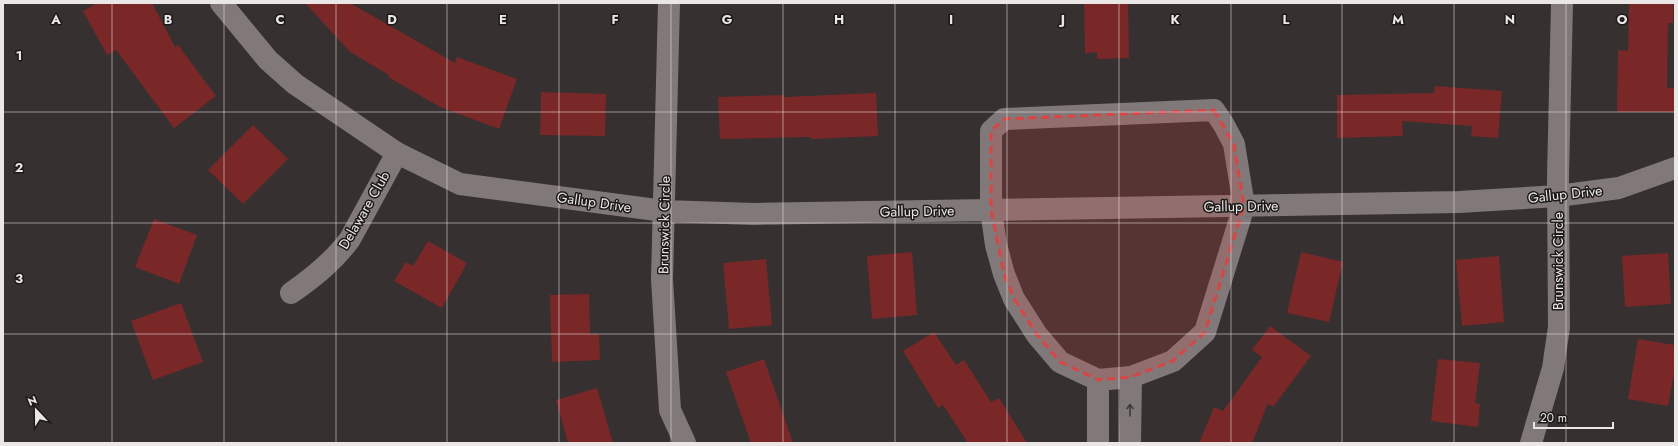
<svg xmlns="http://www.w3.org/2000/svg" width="1678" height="446" viewBox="0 0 1678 446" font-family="Jost,sans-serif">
<rect width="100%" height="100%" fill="#363030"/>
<path fill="#7a2728" d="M 97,3 L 152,3 L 175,47 L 178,45 L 216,96 L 174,128 L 116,50 L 107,55 L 83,11 Z
M 305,3 L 350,3 L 455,63 L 457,57 L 517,79 L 499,129 L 440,107 L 388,77 L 389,75 L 350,52 Z
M 1128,3 L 1129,58 L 1097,59 L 1097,52 L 1085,53 L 1084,4 Z
M 1629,3 L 1673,3 L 1673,23 L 1668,23 L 1667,88 L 1675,88 L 1675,112 L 1617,112 L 1618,50 L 1628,51 Z
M 1435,86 L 1502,91 L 1498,138 L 1471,136 L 1472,126 L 1402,121 L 1403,136 L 1337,138 L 1337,95 L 1434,93 Z
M 541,92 L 606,94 L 605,136 L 540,135 Z
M 876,93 L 878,136 L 811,139 L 811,137 L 720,139 L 718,97 L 784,95 L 784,97 Z
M 253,125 L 288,159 L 243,204 L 208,170 Z
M 154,219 L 197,235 L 179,284 L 135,267 Z
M 428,241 L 467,263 L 442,308 L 394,281 L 406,262 L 413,266 Z
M 912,252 L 917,315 L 872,319 L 867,256 Z
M 1301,252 L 1343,262 L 1329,322 L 1287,313 Z
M 1668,253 L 1671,304 L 1625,307 L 1622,256 Z
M 1499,256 L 1504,322 L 1462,326 L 1456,260 Z
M 766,259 L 772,325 L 729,329 L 723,263 Z
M 589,294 L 590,334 L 599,334 L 600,360 L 552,362 L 550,295 Z
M 181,303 L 203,362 L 153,380 L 131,321 Z
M 1270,326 L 1311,356 L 1273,407 L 1268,403 L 1252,443 L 1199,443 L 1214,407 L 1223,411 L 1262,357 L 1252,350 Z
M 934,332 L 956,365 L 964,360 L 991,402 L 999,398 L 1027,443 L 968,443 L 943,405 L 938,408 L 903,351 Z
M 1638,339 L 1675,345 L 1675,368 L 1668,406 L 1628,399 Z
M 764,359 L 793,443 L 751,443 L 726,372 Z
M 1438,359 L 1480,363 L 1475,403 L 1480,404 L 1478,427 L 1431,421 Z
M 597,388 L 613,443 L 568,443 L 556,400 Z"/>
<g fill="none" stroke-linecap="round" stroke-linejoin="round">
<path stroke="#817979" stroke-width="22" d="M 221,3 L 268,60 L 295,84 L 397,153 L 460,184 L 664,211 L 754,214 L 1459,202 L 1558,196 L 1619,188 L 1675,168
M 669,3 L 662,279 L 670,410 L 685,443
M 1214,110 L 1224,125 L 1234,144 L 1244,206 L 1205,332 L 1173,361 L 1131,377 L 1098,380 L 1060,362 L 1037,335 L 1014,299 L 1004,274 L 996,245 L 991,210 L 991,131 L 1004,119 Z
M 291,293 C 314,277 334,261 350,239 L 397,153
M 1098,443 L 1098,380
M 1130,443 L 1131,377
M 1531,443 L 1553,368 L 1559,327 L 1558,177 L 1562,3"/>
</g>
<defs><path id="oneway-shaft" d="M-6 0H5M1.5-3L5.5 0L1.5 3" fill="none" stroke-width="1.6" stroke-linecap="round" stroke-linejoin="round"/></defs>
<use stroke="#3f3b3b" href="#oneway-shaft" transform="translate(1130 410) rotate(-90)"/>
<path fill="#d94545" fill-opacity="0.2" stroke="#d94545" stroke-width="3" stroke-dasharray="8 5" stroke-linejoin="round" d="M 1214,110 L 1234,144 L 1244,206 L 1205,332 L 1173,361 L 1131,377 L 1098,380 L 1060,362 L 1037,335 L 1014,299 L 1004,274 L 991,210 L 991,131 L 1004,119 Z"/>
<path fill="none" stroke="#ece7e7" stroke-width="1" stroke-opacity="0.55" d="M 112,3 L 112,443M 224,3 L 224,443M 336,3 L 336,443M 447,3 L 447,443M 559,3 L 559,443M 671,3 L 671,443M 783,3 L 783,443M 895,3 L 895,443M 1007,3 L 1007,443M 1119,3 L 1119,443M 1231,3 L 1231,443M 1342,3 L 1342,443M 1454,3 L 1454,443M 1566,3 L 1566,443M 3,112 L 1675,112M 3,223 L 1675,223M 3,334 L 1675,334"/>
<g text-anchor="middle" stroke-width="3" stroke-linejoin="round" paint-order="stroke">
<g font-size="14" fill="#ece7e7" stroke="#1c1919">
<text transform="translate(1565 194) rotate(-6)" y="5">Gallup Drive</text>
<text transform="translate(594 202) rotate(8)" y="5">Gallup Drive</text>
<text transform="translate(1241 206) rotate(-1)" y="5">Gallup Drive</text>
<text transform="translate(364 210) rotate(-60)" y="5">Delaware Club</text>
<text transform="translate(917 211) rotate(-1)" y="5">Gallup Drive</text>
<text transform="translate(664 225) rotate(-89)" y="5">Brunswick Circle</text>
<text transform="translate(1558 261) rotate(-90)" y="5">Brunswick Circle</text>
</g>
</g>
<g font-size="13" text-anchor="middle" font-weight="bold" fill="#ece7e7" stroke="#1c1919" stroke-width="3" stroke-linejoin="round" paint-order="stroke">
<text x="56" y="24">A</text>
<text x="168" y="24">B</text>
<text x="280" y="24">C</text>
<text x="392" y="24">D</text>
<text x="503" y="24">E</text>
<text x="615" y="24">F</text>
<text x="727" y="24">G</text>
<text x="839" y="24">H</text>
<text x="951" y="24">I</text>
<text x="1063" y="24">J</text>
<text x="1175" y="24">K</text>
<text x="1286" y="24">L</text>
<text x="1398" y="24">M</text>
<text x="1510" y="24">N</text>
<text x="1622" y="24">O</text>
<text x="19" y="60">1</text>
<text x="19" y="172">2</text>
<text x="19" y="283">3</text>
</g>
<rect width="1678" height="446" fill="none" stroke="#ece7e7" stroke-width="8"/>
<g transform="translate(36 410) rotate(338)" stroke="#1c1919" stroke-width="3" paint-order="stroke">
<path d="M0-3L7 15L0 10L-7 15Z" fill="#ece7e7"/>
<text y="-6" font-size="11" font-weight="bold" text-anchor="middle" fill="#ece7e7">N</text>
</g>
<path d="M1534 422v6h79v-6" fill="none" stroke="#ece7e7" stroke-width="2"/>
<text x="1540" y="422" font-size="12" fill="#ece7e7" stroke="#1c1919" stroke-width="3" paint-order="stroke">20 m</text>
</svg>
